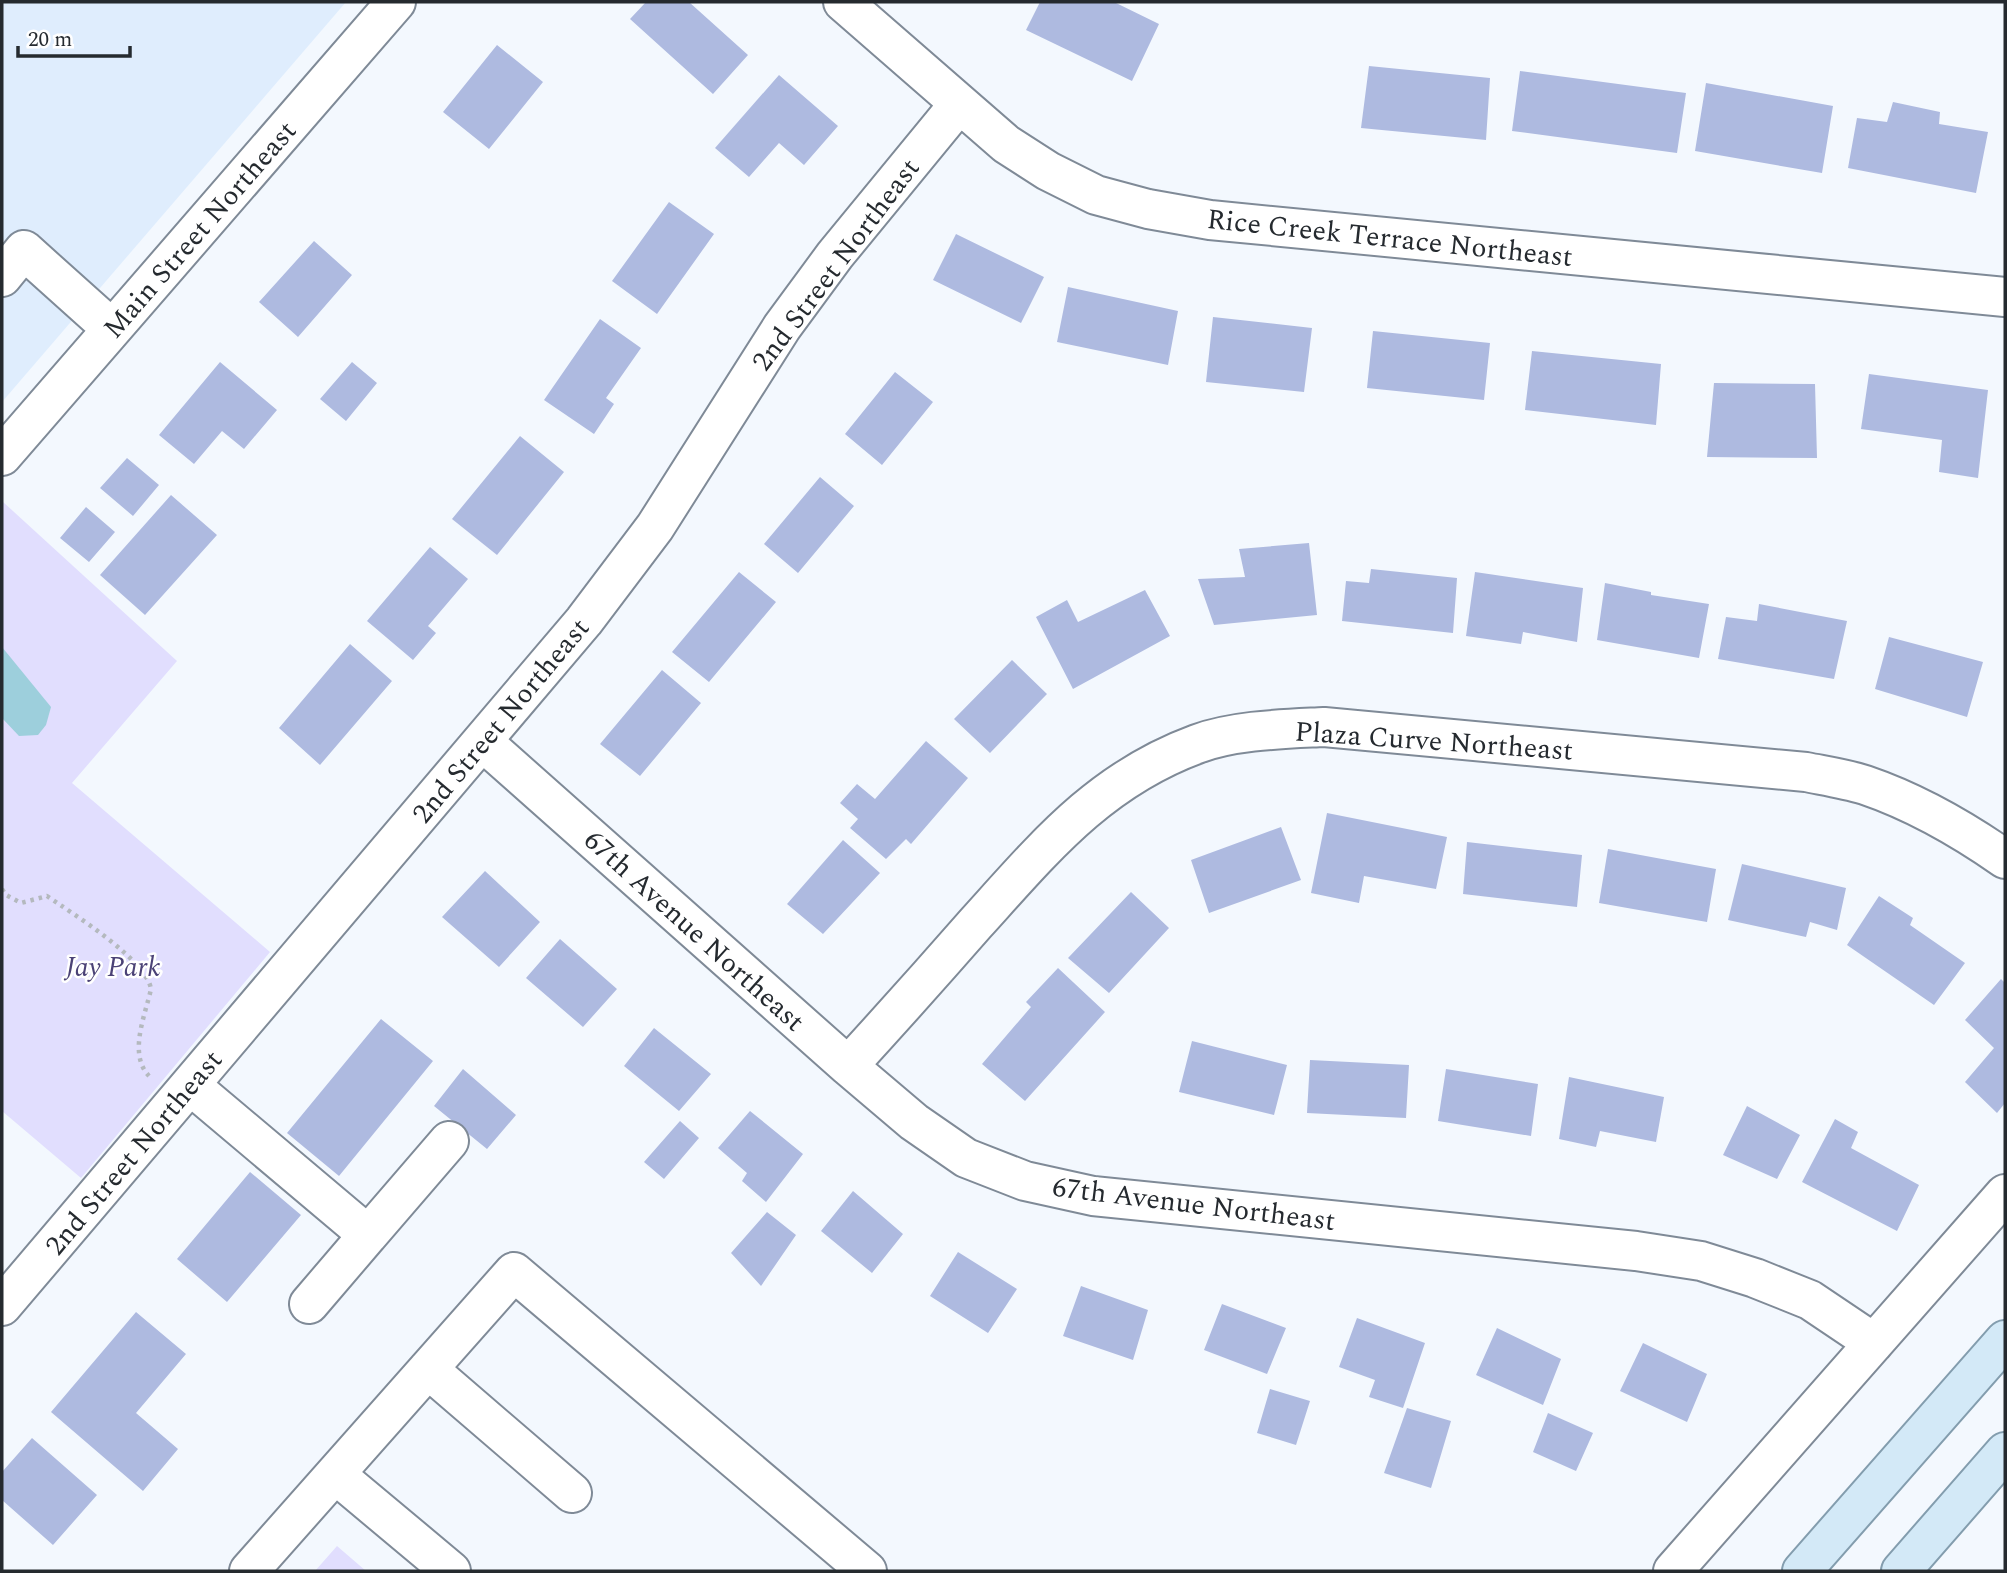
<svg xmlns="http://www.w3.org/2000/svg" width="2007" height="1573" viewBox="0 0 2007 1573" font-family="Spectral,serif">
<rect width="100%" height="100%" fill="#f3f8fe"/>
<path fill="#dfedfd" d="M 2,2 L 346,2 L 2,402 Z"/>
<path fill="#e1defe" d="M 2,501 L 177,661 L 72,783 L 270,952 L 81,1178 L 2,1111 Z
M 337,1546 L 366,1571 L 315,1571 Z"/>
<path fill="#9dcfdc" d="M 2,647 L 51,707 L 46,725 L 38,735 L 19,736 L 2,718 Z"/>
<path fill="#aebae0" d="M 646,2 L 689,2 L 748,55 L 713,94 L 630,19 Z
M 1040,2 L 1114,2 L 1159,24 L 1132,81 L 1026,30 Z
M 497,45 L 543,82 L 489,149 L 443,112 Z
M 1369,66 L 1490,78 L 1486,140 L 1361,128 Z
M 1520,71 L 1686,93 L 1677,153 L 1512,131 Z
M 779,75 L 838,126 L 804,165 L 779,143 L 749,177 L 715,148 Z
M 1706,83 L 1833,106 L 1822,173 L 1695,151 Z
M 1893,102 L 1940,112 L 1939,124 L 1988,132 L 1976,193 L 1848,168 L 1857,118 L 1887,122 Z
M 669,202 L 714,234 L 657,314 L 612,281 Z
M 956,234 L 1044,277 L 1021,323 L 933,280 Z
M 314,241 L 352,275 L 298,337 L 259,302 Z
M 1068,287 L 1178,311 L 1168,365 L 1057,342 Z
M 1213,317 L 1312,328 L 1304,392 L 1206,382 Z
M 600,319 L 641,348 L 606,398 L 614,404 L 594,434 L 544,400 Z
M 1373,331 L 1490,343 L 1484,400 L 1367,388 Z
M 1532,351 L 1661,364 L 1656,425 L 1525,410 Z
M 220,362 L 277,410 L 244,449 L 222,431 L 194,464 L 159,435 Z
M 352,362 L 377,383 L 346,421 L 320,399 Z
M 895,372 L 933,402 L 882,465 L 845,434 Z
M 1869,374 L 1988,390 L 1978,478 L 1939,472 L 1942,440 L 1861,429 Z
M 1714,383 L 1815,384 L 1817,458 L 1707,457 Z
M 520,436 L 564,472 L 497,555 L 452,519 Z
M 127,458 L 159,485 L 133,516 L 100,488 Z
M 820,477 L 854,506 L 798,573 L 764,544 Z
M 171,495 L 217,535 L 145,615 L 100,575 Z
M 86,507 L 115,532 L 89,562 L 60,538 Z
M 1309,543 L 1317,615 L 1214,625 L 1198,579 L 1245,577 L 1239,549 Z
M 430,547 L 468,579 L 428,626 L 436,633 L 413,660 L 367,621 Z
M 1371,569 L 1457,578 L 1453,633 L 1342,621 L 1346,581 L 1369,583 Z
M 739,572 L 776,602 L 709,682 L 672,652 Z
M 1475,572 L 1583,588 L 1577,642 L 1523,632 L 1521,644 L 1466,636 Z
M 1605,583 L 1651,592 L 1651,595 L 1709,604 L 1699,658 L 1597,640 Z
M 1145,590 L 1170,636 L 1073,689 L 1036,617 L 1067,600 L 1078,622 Z
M 1759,604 L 1847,621 L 1834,679 L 1718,659 L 1726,617 L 1757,621 Z
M 1889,637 L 1983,662 L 1967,717 L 1875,689 Z
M 350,644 L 392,681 L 320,765 L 279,728 Z
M 1012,660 L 1047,694 L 990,753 L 954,719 Z
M 662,670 L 701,703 L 640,776 L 600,744 Z
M 926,741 L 968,778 L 911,844 L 906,839 L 886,859 L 850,828 L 858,819 L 840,803 L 857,784 L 875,799 Z
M 1327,813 L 1447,837 L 1436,889 L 1364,876 L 1359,903 L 1311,893 Z
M 1281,827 L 1301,880 L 1209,913 L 1191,860 Z
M 843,840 L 880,873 L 823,934 L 787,904 Z
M 1467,842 L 1582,855 L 1577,907 L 1463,894 Z
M 1608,849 L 1716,869 L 1707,922 L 1599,903 Z
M 1742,864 L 1846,888 L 1837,930 L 1810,922 L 1806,937 L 1728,920 Z
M 485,871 L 540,922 L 499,967 L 442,917 Z
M 1131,892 L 1169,928 L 1109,993 L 1068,958 Z
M 1879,896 L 1913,918 L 1910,925 L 1965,963 L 1934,1005 L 1847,945 Z
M 560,939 L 617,989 L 583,1027 L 526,978 Z
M 1058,968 L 1105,1012 L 1025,1101 L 982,1064 L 1031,1007 L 1026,1002 Z
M 2001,979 L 2005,983 L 2005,1103 L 1997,1113 L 1965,1082 L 1994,1048 L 1965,1020 Z
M 381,1019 L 433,1061 L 339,1176 L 287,1133 Z
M 654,1028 L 711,1074 L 679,1111 L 624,1066 Z
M 1192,1041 L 1287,1065 L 1274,1115 L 1179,1092 Z
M 1310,1060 L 1409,1065 L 1406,1118 L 1307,1113 Z
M 463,1069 L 516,1115 L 487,1149 L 434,1106 Z
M 1446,1069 L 1538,1084 L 1531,1136 L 1438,1121 Z
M 1569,1077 L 1664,1097 L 1656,1142 L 1600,1131 L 1596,1147 L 1559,1139 Z
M 1747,1106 L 1800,1135 L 1777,1179 L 1723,1155 Z
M 750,1111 L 803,1154 L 766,1202 L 742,1181 L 747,1173 L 718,1148 Z
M 1835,1119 L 1858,1132 L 1851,1148 L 1919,1185 L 1897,1231 L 1802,1182 Z
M 680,1121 L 699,1138 L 664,1179 L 644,1162 Z
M 250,1172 L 301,1215 L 227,1302 L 177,1259 Z
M 853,1191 L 903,1234 L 872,1273 L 821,1231 Z
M 767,1212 L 796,1235 L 761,1286 L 731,1253 Z
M 958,1252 L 1017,1289 L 988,1333 L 930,1296 Z
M 1081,1286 L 1148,1310 L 1133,1360 L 1063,1336 Z
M 1222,1304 L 1286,1328 L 1267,1374 L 1204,1350 Z
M 136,1312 L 186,1354 L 136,1413 L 178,1449 L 143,1491 L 51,1412 Z
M 1357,1318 L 1425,1343 L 1403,1408 L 1369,1397 L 1375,1380 L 1339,1367 Z
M 1497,1328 L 1561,1359 L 1543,1405 L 1476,1375 Z
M 1643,1343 L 1707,1374 L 1687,1422 L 1620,1391 Z
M 1270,1389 L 1310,1401 L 1296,1445 L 1257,1433 Z
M 1407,1408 L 1451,1421 L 1431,1488 L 1384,1473 Z
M 1548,1413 L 1593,1433 L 1576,1471 L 1533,1452 Z
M 32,1438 L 97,1495 L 53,1545 L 2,1500 L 2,1472 Z"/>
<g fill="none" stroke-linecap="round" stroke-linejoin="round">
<defs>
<path id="minor" d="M 843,2 L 1006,144 L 1048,171 L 1096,195 L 1148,209 L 1210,220 L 2005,297
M 2,277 L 24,250 L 112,329
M 2,456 L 396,2
M 483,742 L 848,1066 L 914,1122 L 966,1158 L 1025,1181 L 1093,1196 L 1636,1251 L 1701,1261 L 1755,1278 L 1810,1300 L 1874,1343
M 848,1066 C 891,1019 934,971 976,923 C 1044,848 1099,780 1197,744 C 1234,730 1285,729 1324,727 L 1806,772 C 1826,776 1846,779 1865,785 C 1915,802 1962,829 2005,859
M 190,1085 L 368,1235 L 449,1141
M 309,1304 L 368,1235
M 2,1306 L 584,621 L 655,527 L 782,327 L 835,255 L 959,104
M 428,1369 L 572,1493
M 335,1474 L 451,1571
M 249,1571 L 514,1272 L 867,1571
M 1673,1571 L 2005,1194"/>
<path id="major" d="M 1802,1571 L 2005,1340
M 1901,1571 L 2005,1452"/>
</defs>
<use href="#minor" stroke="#7f8a97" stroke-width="42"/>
<use href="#major" stroke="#839dae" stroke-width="42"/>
<path stroke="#b4b9be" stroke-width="4.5" stroke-dasharray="3.5 5" stroke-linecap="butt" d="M 2,889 L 6,895 L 21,903 L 47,896 C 73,914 146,959 151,989 C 145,1016 128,1054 149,1076"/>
<use href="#minor" stroke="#fff" stroke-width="38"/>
<use href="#major" stroke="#d3e9f7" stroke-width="38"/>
</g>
<g text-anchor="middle" stroke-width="5" stroke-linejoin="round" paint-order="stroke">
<g font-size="28" fill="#252a2f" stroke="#fff">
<text transform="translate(199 229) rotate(-49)" y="10">Main Street Northeast</text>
<text transform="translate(1390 237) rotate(6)" y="10">Rice Creek Terrace Northeast</text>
<text transform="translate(835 264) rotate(-53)" y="10">2nd Street Northeast</text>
<text transform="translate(500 720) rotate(-50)" y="10">2nd Street Northeast</text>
<text transform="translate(1434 740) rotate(4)" y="10">Plaza Curve Northeast</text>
<text transform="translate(695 930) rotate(42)" y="10">67th Avenue Northeast</text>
<text transform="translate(133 1152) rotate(-50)" y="10">2nd Street Northeast</text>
<text transform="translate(1194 1203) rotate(7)" y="10">67th Avenue Northeast</text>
</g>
<g font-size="28" font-style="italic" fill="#4b4276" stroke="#fff">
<text x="113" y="976">Jay Park</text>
</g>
</g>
<rect width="2007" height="1573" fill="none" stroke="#252a2f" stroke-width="7"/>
<path d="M18 46v10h112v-10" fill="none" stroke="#252a2f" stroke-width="3.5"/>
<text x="28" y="46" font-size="21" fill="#252a2f" stroke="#ffffff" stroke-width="5" paint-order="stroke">20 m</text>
</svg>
